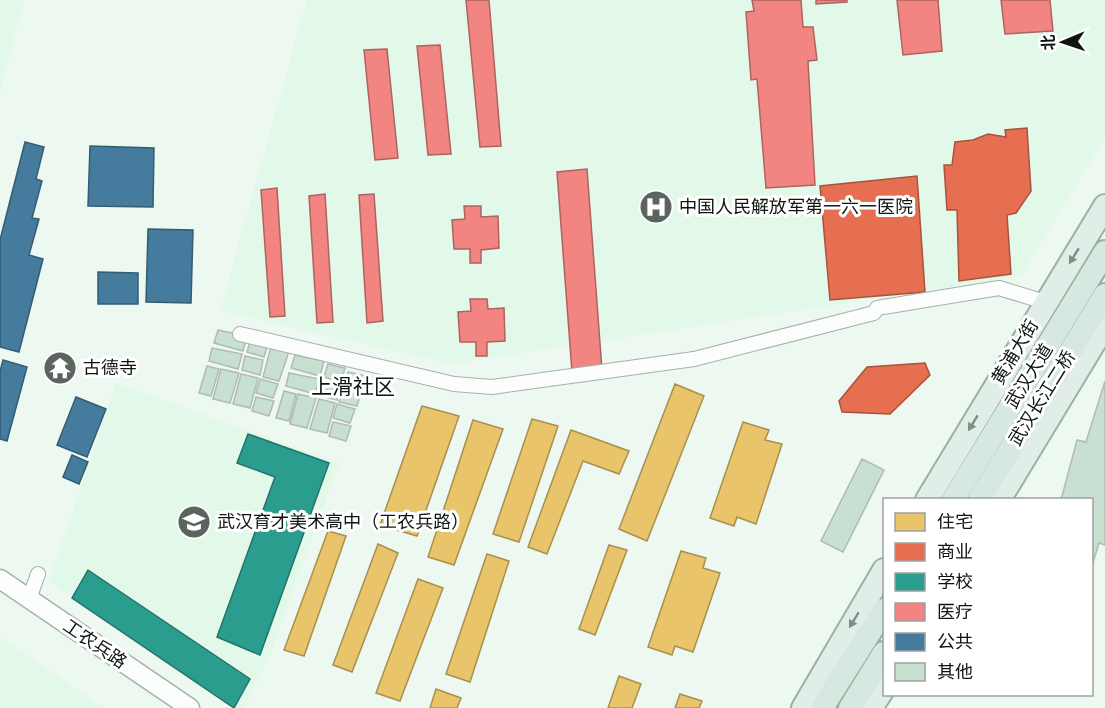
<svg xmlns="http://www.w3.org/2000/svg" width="1105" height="708" viewBox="0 0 1105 708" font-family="Poppins,'Noto Sans SC',sans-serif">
<rect width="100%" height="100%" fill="#ecf8f0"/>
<path fill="#e2f8e9" d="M 0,0 L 24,0 L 0,94 Z
M 307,0 L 1105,0 L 1105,138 L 1021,276 L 452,364 L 220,311 Z
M 116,383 L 339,463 L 270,655 L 244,708 L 234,708 L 49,581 Z
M 0,638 L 16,648 L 104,708 L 0,708 Z"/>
<path fill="#e9c46a" stroke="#a7904f" stroke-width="1.5" d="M 675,384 L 704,396 L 647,541 L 619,529 Z
M 422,406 L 459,416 L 417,536 L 380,525 Z
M 532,419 L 558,426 L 519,542 L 493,534 Z
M 473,420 L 503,429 L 454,565 L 428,557 Z
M 743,422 L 769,430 L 765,440 L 782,444 L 756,524 L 737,517 L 734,526 L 710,518 Z
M 571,430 L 629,451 L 619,474 L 583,461 L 547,554 L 528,547 Z
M 328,531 L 346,536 L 304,656 L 284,650 Z
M 378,544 L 398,553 L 352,672 L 333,665 Z
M 609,545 L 627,550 L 595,635 L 579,629 Z
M 681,551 L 706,558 L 703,568 L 720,573 L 693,652 L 675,646 L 672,655 L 648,647 Z
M 487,554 L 509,561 L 470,682 L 446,674 Z
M 418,579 L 443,588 L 400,701 L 376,693 Z
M 619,676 L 641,684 L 632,708 L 608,708 Z
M 436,689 L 461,698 L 457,708 L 430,708 Z
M 680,694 L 702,701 L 699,708 L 675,708 Z"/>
<path fill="#e76f51" stroke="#a6543e" stroke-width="1.5" d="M 1027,128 L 1031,191 L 1016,213 L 1007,215 L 1011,274 L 959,281 L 957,210 L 947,210 L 944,165 L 952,165 L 955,142 L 973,140 L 988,134 L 1006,137 L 1005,130 Z
M 917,176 L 925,292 L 830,300 L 820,186 Z
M 925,363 L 930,375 L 890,414 L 842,412 L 839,401 L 867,367 Z"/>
<path fill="#2a9d8f" stroke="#217469" stroke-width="1.5" d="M 248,434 L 329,463 L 260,655 L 217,637 L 275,477 L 237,463 Z
M 88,570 L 250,679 L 234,708 L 72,598 Z"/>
<path fill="#f28482" stroke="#ad6360" stroke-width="1.5" d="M 466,0 L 489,0 L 501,146 L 480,147 Z
M 752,0 L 801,0 L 803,27 L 813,27 L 817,60 L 808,61 L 815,185 L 766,188 L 757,79 L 751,80 L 746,12 L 754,11 Z
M 816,0 L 847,0 L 847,2 L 816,4 Z
M 897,0 L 938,0 L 942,51 L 903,55 Z
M 1001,0 L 1050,0 L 1053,31 L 1005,34 Z
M 440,45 L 451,154 L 428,155 L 417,46 Z
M 387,49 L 398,158 L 375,160 L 364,50 Z
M 587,169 L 602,370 L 572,372 L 557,172 Z
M 277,188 L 285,316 L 270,317 L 261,190 Z
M 325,194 L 333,322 L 317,323 L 309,196 Z
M 374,194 L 383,321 L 367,323 L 359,195 Z
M 464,206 L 481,206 L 481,217 L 498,216 L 499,248 L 481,250 L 481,263 L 470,263 L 470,249 L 454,249 L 452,220 L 465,219 Z
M 470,299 L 487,299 L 488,309 L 504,308 L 505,341 L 487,342 L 487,356 L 476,356 L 476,342 L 460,342 L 458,312 L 471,311 Z"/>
<path fill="#457b9d" stroke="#345c73" stroke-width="1.5" d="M 25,142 L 44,147 L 36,179 L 42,181 L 32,218 L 39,219 L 29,255 L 43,259 L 19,352 L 0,347 L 0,240 Z
M 90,146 L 154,148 L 153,207 L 88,206 Z
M 148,229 L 193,230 L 191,303 L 146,302 Z
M 98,272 L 138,273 L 138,304 L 98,304 Z
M 3,360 L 27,367 L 7,441 L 0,439 L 0,371 Z
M 76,397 L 106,409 L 87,457 L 57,445 Z
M 72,455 L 88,462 L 79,484 L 63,477 Z"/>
<path fill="#c8e0d1" stroke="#b1bab4" stroke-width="1.5" d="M 218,330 L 247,336 L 243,351 L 214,343 Z
M 251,338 L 268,343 L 264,357 L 247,352 Z
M 271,347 L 289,351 L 279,381 L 263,377 Z
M 212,348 L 242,354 L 238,369 L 209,361 Z
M 295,355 L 324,361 L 320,376 L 291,368 Z
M 245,356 L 263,360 L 260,375 L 242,370 Z
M 328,364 L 345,368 L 341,382 L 324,377 Z
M 207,366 L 219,369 L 211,396 L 199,393 Z
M 221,369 L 239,373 L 230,403 L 213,399 Z
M 348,372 L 366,376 L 357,406 L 339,402 Z
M 289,373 L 319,379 L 315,394 L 286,386 Z
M 241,374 L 258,378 L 250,408 L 233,404 Z
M 260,379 L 278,384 L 273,398 L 256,393 Z
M 322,381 L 340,385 L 337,400 L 319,395 Z
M 1105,381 L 1105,545 L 1099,543 L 1092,566 L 1092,500 L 1061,500 L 1077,440 L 1086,442 Z
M 284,391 L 296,394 L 289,421 L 276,418 Z
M 298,394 L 316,398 L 307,428 L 290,424 Z
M 256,397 L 274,401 L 269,416 L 252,411 Z
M 319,399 L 335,403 L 327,433 L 310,429 Z
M 337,404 L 355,409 L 350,423 L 333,418 Z
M 333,422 L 351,426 L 346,441 L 329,436 Z
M 862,459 L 884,470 L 843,552 L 821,541 Z"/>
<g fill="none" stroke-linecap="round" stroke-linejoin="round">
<defs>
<path id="minor" d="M 240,334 L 454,384 L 492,387 L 694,359 L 874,313 L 877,308 L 999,288 L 1045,302
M 29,599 L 38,574"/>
<path id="tertiary" d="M 0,579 L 190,708"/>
<path id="primary" d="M 927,500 L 1105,206
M 999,500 L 1105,325
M 803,708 L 884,570
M 871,708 L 884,688"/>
<path id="trunk" d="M 953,500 L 1105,252
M 979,500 L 1105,295
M 822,708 L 884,610
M 850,708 L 884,653"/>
</defs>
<use href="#minor" stroke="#a7b0ab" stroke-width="16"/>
<use href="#tertiary" stroke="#a7b0ab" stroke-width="21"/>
<use href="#primary" stroke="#97b2a4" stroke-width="26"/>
<use href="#trunk" stroke="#97b2a4" stroke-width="26"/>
<use href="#minor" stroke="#fcfefd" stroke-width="14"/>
<use href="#tertiary" stroke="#fcfefd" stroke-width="18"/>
<use href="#primary" stroke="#e0eee7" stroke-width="22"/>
<use href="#trunk" stroke="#d6e8e0" stroke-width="22"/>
</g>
<defs><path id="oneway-solid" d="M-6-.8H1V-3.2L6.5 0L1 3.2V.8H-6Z" transform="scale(1.5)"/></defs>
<g fill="#818c86">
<use href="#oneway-solid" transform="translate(1074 256) rotate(122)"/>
<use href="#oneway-solid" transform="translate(973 423) rotate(121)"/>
<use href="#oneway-solid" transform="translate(854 620) rotate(121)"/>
</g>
<defs>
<symbol id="hospital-disc" viewBox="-11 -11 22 22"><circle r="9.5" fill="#5b645e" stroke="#fff"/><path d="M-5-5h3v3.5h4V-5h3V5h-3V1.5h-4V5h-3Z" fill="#fff"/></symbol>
<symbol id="temple-disc" viewBox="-11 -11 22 22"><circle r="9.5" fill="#5b645e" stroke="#fff"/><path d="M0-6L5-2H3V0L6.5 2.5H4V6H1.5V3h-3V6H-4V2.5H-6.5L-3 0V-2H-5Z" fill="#fff"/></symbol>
<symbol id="school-disc" viewBox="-11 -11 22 22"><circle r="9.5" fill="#5b645e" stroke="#fff"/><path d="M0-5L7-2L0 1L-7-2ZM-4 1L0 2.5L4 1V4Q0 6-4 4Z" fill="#fff"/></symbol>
</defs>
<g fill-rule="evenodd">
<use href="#hospital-disc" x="637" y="188" width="38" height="38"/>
<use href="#temple-disc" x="41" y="349" width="38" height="38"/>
<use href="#school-disc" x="175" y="503" width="38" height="38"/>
</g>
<g text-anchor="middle" stroke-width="6" stroke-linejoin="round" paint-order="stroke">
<g font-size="18" fill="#0d1510" stroke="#fff" text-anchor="start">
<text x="679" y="213">中国人民解放军第一六一医院</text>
<text x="83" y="374">古德寺</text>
<text x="217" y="528">武汉育才美术高中（工农兵路）</text>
</g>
<g font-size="18" fill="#0d1510" stroke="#fff">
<text transform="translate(1015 352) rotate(-59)" y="6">黄浦大街</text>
<text transform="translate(1029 376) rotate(-58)" y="6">武汉大道</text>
<text transform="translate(1042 398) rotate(-58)" y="6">武汉长江二桥</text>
<text transform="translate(95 644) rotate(34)" y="6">工农兵路</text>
</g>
<g font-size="21" fill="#0d1510" stroke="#fff">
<text x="353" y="394">上滑社区</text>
</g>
</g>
<rect x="883" y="498" width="210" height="198" fill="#ffffff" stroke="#9ea19f" stroke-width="1.5"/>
<rect x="895" y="513" width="30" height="18" fill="#e9c46a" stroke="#9ea19f" stroke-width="1.5"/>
<text x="937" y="528" font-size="18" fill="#0d1510">住宅</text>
<rect x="895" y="543" width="30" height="18" fill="#e76f51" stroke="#9ea19f" stroke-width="1.5"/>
<text x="937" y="558" font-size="18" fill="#0d1510">商业</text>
<rect x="895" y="573" width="30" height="18" fill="#2a9d8f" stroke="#9ea19f" stroke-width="1.5"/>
<text x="937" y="588" font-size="18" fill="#0d1510">学校</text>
<rect x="895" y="603" width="30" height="18" fill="#f28482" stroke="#9ea19f" stroke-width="1.5"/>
<text x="937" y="618" font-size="18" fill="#0d1510">医疗</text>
<rect x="895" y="633" width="30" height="18" fill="#457b9d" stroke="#9ea19f" stroke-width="1.5"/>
<text x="937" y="648" font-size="18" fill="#0d1510">公共</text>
<rect x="895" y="663" width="30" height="18" fill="#c8e0d1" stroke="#9ea19f" stroke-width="1.5"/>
<text x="937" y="678" font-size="18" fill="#0d1510">其他</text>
<g transform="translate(1063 42) rotate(268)" stroke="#ffffff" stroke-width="4.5" paint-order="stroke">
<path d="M0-4.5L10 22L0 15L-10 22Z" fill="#0d1510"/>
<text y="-9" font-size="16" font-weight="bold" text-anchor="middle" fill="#0d1510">北</text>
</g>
</svg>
